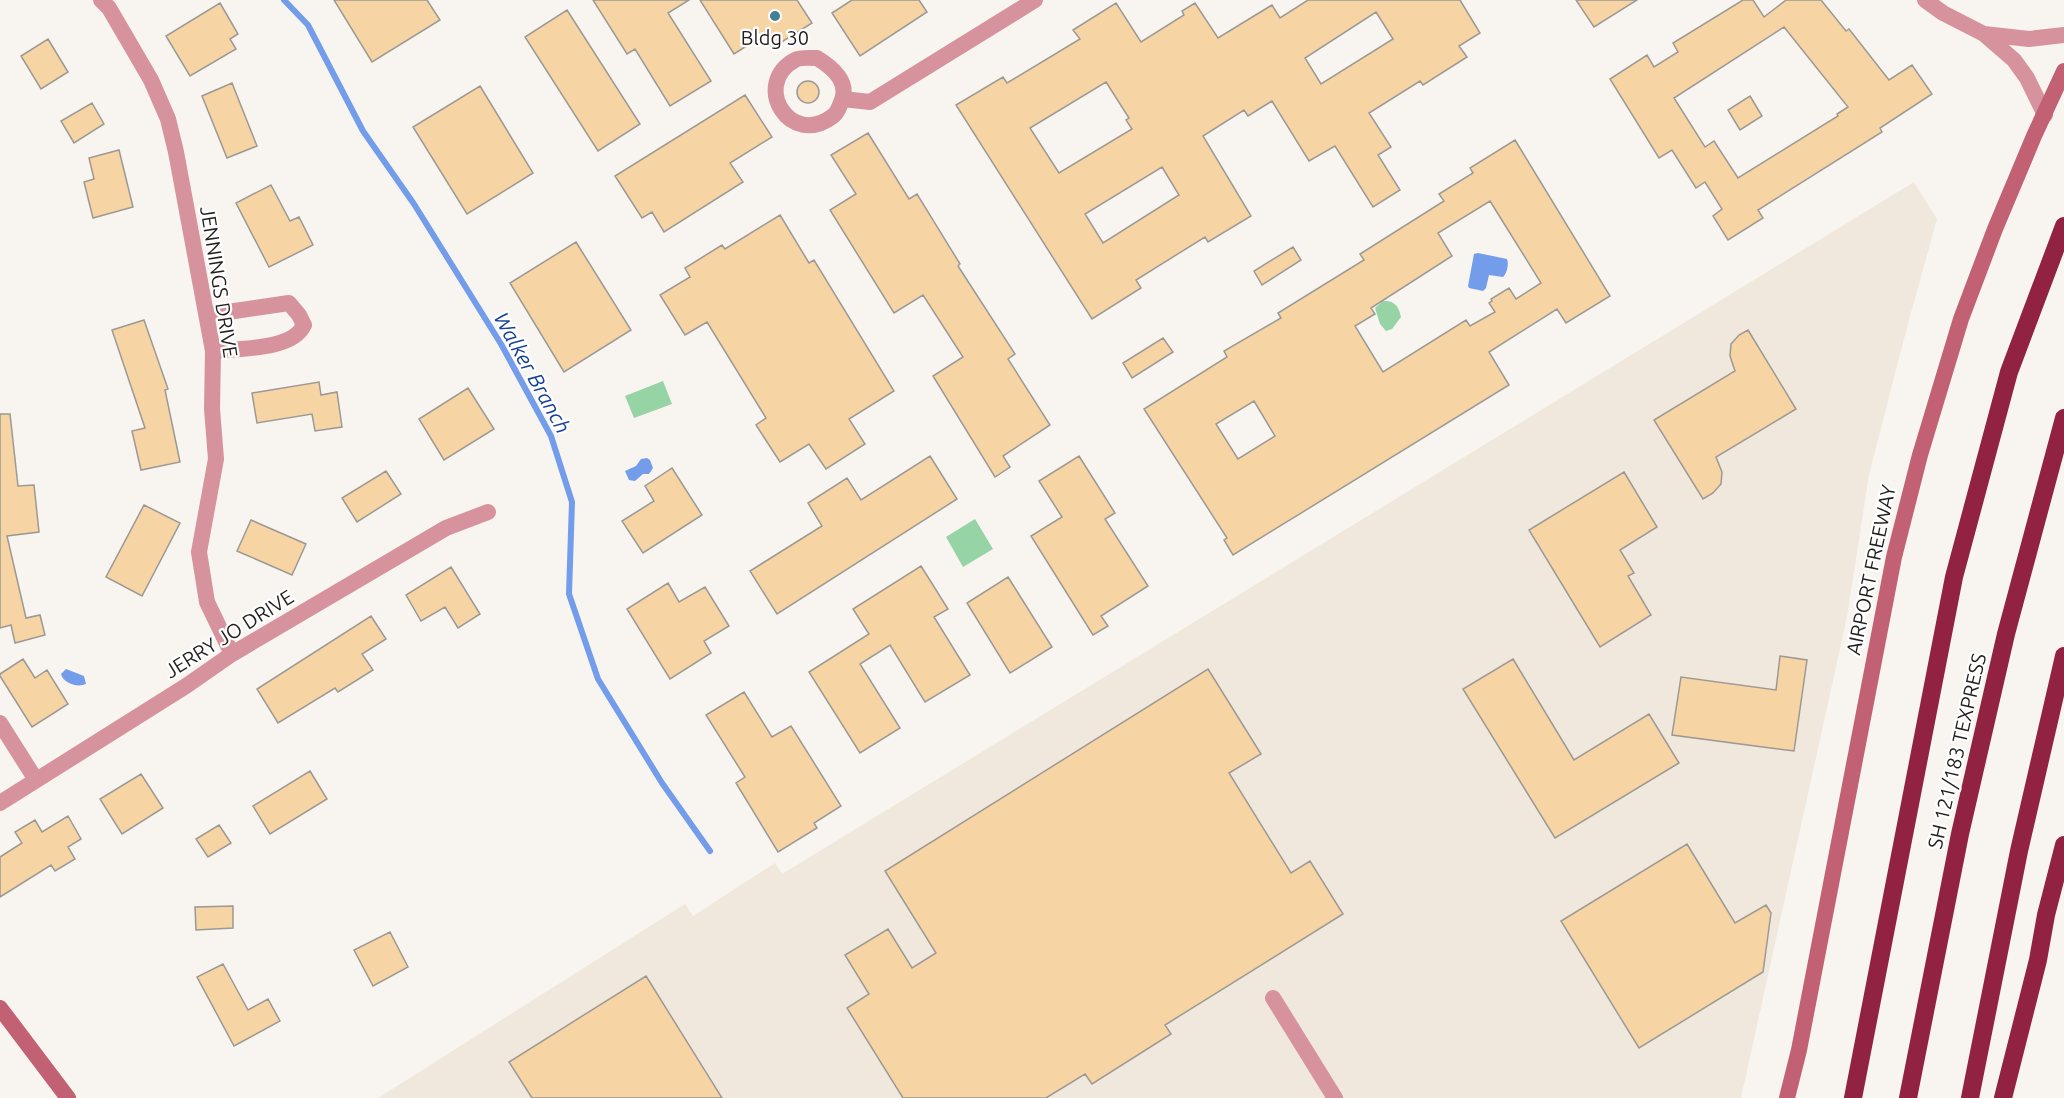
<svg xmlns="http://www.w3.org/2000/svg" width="2064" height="1098" viewBox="0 0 2064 1098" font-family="Ubuntu,sans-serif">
<rect width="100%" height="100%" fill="#f8f5f0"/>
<path fill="#f0e8dd" d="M 1914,182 L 1937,219 L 1906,331 L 1869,475 L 1847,617 L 1741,1098 L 378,1098 L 685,904 L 693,916 L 775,863 L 782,874 Z"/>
<path fill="#96d3a5" d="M 1383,301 C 1394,300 1399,306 1401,317 L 1392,329 L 1386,331 L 1380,324 L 1375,308 Z
M 663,381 L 672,404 L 634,418 L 625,396 Z
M 975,519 L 993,549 L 963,567 L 946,537 Z"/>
<path fill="#739deb" d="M 1478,253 L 1507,259 C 1509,264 1507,274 1503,277 L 1489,275 L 1486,288 L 1483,291 L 1469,288 L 1468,286 L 1474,254 Z
M 647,458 L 650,460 L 653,468 L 649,474 L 643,474 L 635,481 L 629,480 L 625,471 L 636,466 L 641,459 Z
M 66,669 L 84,676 L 86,684 C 77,688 63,683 61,674 Z"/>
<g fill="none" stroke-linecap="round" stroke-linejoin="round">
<path stroke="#739deb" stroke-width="6" d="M 284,0 L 308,25 L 363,131 L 414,204 L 501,344 L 551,436 L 572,502 L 569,594 L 598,679 L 662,783 L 710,851"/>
</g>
<path fill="#f7d4a3" stroke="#9c9995" stroke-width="1.5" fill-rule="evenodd" d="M 334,0 L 427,0 L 440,20 L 372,62 Z
M 593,0 L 689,0 L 668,13 L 711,81 L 670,106 L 635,49 L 627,54 Z
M 700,0 L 797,0 L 812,23 L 772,48 L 764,35 L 734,54 Z
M 852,0 L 919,0 L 927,12 L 860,56 L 832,13 Z
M 1308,0 L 1460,0 L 1480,33 L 1459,46 L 1467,57 L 1423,85 L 1420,81 L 1369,113 L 1391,147 L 1378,155 L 1400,190 L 1373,207 L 1335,146 L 1309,161 L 1272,101 L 1248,116 L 1244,110 L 1203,136 L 1251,216 L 1208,242 L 1205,237 L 1136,280 L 1141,288 L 1092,319 L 956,105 L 1003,77 L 1007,83 L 1080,39 L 1073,30 L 1116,3 L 1141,42 L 1184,15 L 1182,11 L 1195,3 L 1218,38 L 1272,5 L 1280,18 ZM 1376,12 L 1393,39 L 1321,84 L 1305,58 ZM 1106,82 L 1129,118 L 1126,120 L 1132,129 L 1059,173 L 1030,128 ZM 1162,167 L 1179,195 L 1103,243 L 1085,214 Z
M 1576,0 L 1637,0 L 1594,27 Z
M 1743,0 L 1753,0 L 1764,17 L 1786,0 L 1821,0 L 1846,31 L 1849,29 L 1889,80 L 1912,65 L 1932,94 L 1880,128 L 1882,132 L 1758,210 L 1763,218 L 1728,240 L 1713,216 L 1722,209 L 1705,182 L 1696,188 L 1672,150 L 1659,158 L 1610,79 L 1647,55 L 1654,67 L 1678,52 L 1673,43 ZM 1784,27 L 1848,107 L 1837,114 L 1838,116 L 1738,178 L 1714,141 L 1705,147 L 1674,98 Z
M 220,3 L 238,34 L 230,39 L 236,49 L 190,76 L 166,36 Z
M 567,10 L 640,124 L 598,151 L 525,37 Z
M 48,39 L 68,72 L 41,89 L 21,56 Z
M797 92a11 11 0 1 1 22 0a11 11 0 1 1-22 0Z
M 232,83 L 257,146 L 227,158 L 202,96 Z
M 480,86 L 533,173 L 467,214 L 413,127 Z
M 745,95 L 772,137 L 730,163 L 743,182 L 664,232 L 652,212 L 642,218 L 615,176 Z
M 1750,96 L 1762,116 L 1740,130 L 1728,110 Z
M 92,103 L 104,124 L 74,143 L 61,121 Z
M 868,133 L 909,199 L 917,194 L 960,264 L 958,266 L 1015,354 L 1008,359 L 1050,425 L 1003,456 L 1010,467 L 995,477 L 933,376 L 963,357 L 923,295 L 894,313 L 830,210 L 856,194 L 831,155 Z
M 1515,140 L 1610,296 L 1566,323 L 1557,309 L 1489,352 L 1509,385 L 1233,555 L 1224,540 L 1227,538 L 1144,409 L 1227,357 L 1224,351 L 1281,318 L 1278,313 L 1364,260 L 1360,254 L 1444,201 L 1439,194 L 1473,173 L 1470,168 ZM 1490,201 L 1541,283 L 1516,299 L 1509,288 L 1491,299 L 1492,301 L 1489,303 L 1495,312 L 1470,326 L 1466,320 L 1383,372 L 1355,326 L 1375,314 L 1371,308 L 1452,256 L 1438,233 ZM 1254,401 L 1275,436 L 1238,459 L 1216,424 Z
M 119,150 L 133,207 L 93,218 L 84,182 L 94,179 L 89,158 Z
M 271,185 L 290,221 L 299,217 L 313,245 L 269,267 L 236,203 Z
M 780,215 L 809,263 L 814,260 L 894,391 L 849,419 L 865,444 L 826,469 L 809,444 L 780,462 L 756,425 L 766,418 L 707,322 L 685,335 L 660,295 L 690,277 L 685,268 L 722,245 L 725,249 Z
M 576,242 L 631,330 L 564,372 L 510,283 Z
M 1293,247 L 1301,260 L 1262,285 L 1254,271 Z
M 144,320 L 168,389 L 165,390 L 180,462 L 141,470 L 132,431 L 145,428 L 112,330 Z
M 1748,330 L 1796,409 L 1716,457 L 1722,472 L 1721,484 L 1713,493 L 1703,499 L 1654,420 L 1735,371 L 1730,356 L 1731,344 L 1739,335 Z
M 1163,338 L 1173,352 L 1132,378 L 1123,363 Z
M 319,382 L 321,395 L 337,392 L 342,427 L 315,431 L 312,414 L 257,423 L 252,393 Z
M 468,388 L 494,429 L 444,460 L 419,419 Z
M 0,414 L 10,414 L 18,486 L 34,485 L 39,532 L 7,536 L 26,618 L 40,615 L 45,635 L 15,643 L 11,625 L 0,628 Z
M 930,456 L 957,499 L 777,614 L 750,571 L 822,526 L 808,503 L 847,478 L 861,500 Z
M 1079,456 L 1115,513 L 1105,519 L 1148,586 L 1101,616 L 1108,626 L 1093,635 L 1031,536 L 1062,517 L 1039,481 Z
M 672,468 L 702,515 L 643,553 L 622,521 L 654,501 L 645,486 Z
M 386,471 L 401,494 L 357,522 L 342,498 Z
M 1624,472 L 1657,527 L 1620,550 L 1634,573 L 1628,576 L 1651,615 L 1600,647 L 1529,530 Z
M 144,505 L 180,523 L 142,596 L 106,577 Z
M 251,520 L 306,544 L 292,575 L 237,551 Z
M 921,566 L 948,609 L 934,617 L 970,675 L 925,702 L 890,645 L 860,664 L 900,728 L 860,753 L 809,672 L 869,634 L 853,609 Z
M 451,567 L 480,614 L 458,628 L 445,607 L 421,621 L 406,595 Z
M 1008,577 L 1052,647 L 1010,673 L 967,603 Z
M 668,583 L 679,602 L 705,587 L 729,626 L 704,641 L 711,653 L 670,679 L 627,609 Z
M 371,616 L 386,639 L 362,654 L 373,670 L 338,692 L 335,688 L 278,723 L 257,689 Z
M 1780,656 L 1807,660 L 1794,751 L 1672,735 L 1681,677 L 1776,690 Z
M 23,659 L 35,678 L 47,670 L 68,704 L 32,727 L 0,676 L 0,674 Z
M 1513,659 L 1574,760 L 1649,714 L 1679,763 L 1555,838 L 1463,689 Z
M 1208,669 L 1261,754 L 1229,773 L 1291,873 L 1310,861 L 1343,914 L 1165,1025 L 1171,1034 L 1092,1084 L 1085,1074 L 1046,1098 L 903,1098 L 847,1008 L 869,994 L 845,955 L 888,929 L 912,968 L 936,953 L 885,871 Z
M 744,692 L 772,737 L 791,726 L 841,806 L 814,823 L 817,828 L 778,852 L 736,783 L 745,777 L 706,715 Z
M 310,771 L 327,799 L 270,834 L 253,806 Z
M 141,774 L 163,808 L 122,834 L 100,799 Z
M 68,816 L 81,839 L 68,847 L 75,859 L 55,871 L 51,865 L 0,897 L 0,857 L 22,843 L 15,832 L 35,820 L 42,832 Z
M 219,825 L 231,843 L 208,857 L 196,839 Z
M 1687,844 L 1735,923 L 1766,905 L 1771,913 L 1763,972 L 1639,1048 L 1561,921 Z
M 233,906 L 233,928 L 196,930 L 195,907 Z
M 390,932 L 408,967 L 373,986 L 354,950 Z
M 223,964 L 248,1010 L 268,999 L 280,1021 L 234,1046 L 197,977 Z
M 646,976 L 722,1098 L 532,1098 L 509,1062 Z"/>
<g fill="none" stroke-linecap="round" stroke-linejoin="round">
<path stroke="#d7939d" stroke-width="16" d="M 101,0 L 109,8 L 151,80 L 168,119 L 176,152 L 213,351 L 212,409 L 216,459 L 199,552 L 207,602 L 232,654
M 1925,0 L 1943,13 L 1984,34 L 2014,60 L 2027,78 L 2045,115
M 1984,34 L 2029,39 L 2064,35
M 817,58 C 835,69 851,84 840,105 C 838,110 837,113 833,116 C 790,149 751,84 795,60 C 800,57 811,58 817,58 Z
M 843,99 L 870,102 L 1035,0
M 207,315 L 289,303 L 299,315 L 304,325 C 292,351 238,348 213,351
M 0,723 L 36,780
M 0,803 L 186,686 L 232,654 L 446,528 L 488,512
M 1273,998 L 1335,1098"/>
<path stroke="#c26174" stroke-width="16" d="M 0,1008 L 68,1098
M 1787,1098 L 1799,1050 L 1894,557 L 1920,455 L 1961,319 L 1995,229 L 2034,136 L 2064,71"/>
<path stroke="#922242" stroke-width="18" d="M 1853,1098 L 1954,577 L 2009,372 L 2064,226
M 1908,1098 L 1960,834 L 2006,634 L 2064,418
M 1970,1098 L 2019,851 L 2064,656
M 2003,1098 L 2038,960 L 2046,915 L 2064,845"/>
</g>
<circle fill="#428195" stroke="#fff" stroke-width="2" cx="775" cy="16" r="6"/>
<g text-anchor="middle" stroke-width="4.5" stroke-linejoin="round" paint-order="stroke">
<g font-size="20" fill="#201f1d" stroke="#fff">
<text x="775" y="45">Bldg 30</text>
</g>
<g font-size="20" fill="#201f1d" stroke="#fff">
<text transform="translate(219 282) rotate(81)" y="7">JENNINGS DRIVE</text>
<text transform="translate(1871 570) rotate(-78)" y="7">AIRPORT FREEWAY</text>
<text transform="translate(229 634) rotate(-32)" y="7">JERRY JO DRIVE</text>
<text transform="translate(1957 751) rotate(-77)" y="7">SH 121/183 TEXPRESS</text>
</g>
<g font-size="21" font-style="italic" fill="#144099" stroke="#fff">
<text transform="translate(532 373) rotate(61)" y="7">Walker Branch</text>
</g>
</g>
</svg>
